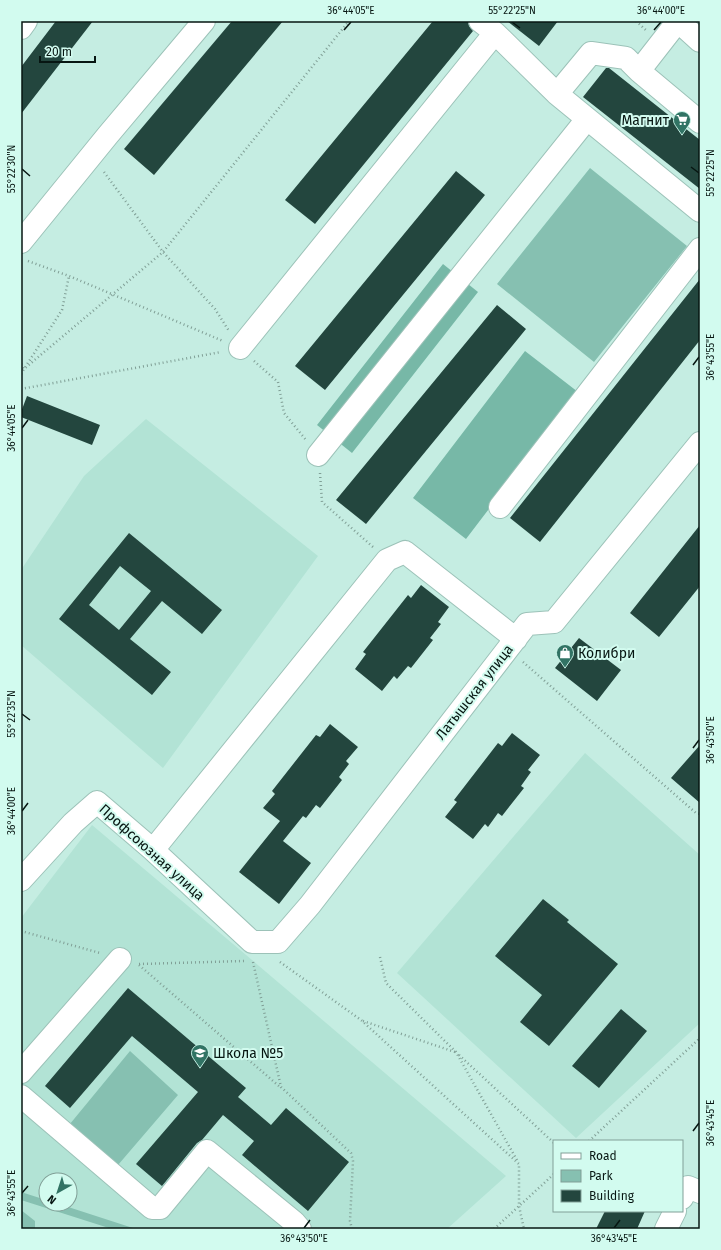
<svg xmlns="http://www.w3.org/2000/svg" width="721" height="1250" viewBox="0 0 721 1250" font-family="'Fira Sans',sans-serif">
<rect width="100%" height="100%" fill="#c5ede2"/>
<path fill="#b2e3d5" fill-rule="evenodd" d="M 146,419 L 318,556 L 163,768 L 21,645 L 21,570 L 84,476 Z
M 585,753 L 700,855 L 700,1023 L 576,1138 L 397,973 Z
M 92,825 L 252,960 L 506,1176 L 447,1229 L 21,1229 L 21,918 ZM 46,1180 L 70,1180 L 70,1204 L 46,1204 Z"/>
<path fill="#86c0b1" d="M 590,168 L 687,246 L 594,362 L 497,284 Z
M 130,1051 L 178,1095 L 112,1172 L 65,1130 Z
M 21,1192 L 46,1200 L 46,1204 L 59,1204 L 136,1229 L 112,1229 L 21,1200 Z
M 21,1210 L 35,1221 L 35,1229 L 21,1229 Z"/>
<path fill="#77b8a7" d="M 443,264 L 478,292 L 352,453 L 317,425 Z
M 525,351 L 578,392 L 466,539 L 413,498 Z"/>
<path fill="#23463e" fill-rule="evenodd" d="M 56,21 L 93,21 L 21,114 L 21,67 Z
M 232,21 L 283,21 L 154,175 L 124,149 Z
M 433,21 L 468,21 L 469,26 L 473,31 L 315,224 L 285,200 Z
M 507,21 L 558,21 L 539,46 Z
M 606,68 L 609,68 L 700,140 L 700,189 L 583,97 Z
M 456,171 L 485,195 L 325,390 L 295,366 Z
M 700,279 L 700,340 L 540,542 L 510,518 Z
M 497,305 L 526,329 L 366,524 L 336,500 Z
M 27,396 L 100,425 L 92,445 L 21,417 L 21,412 Z
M 700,525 L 700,586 L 659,637 L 630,613 Z
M 129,533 L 222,610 L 202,634 L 162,601 L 130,639 L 171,672 L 152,695 L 59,619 ZM 120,566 L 151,591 L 119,630 L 89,605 Z
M 421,585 L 449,607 L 438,622 L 441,624 L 430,638 L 433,640 L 411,668 L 408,666 L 397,679 L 394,676 L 382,691 L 355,669 L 366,654 L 363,652 L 408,595 L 411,598 Z
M 579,638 L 621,670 L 597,701 L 555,668 Z
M 330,724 L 358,747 L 346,761 L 349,764 L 339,777 L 342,780 L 320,808 L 316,805 L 306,818 L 303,816 L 283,841 L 311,863 L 279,904 L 239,872 L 280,821 L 263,808 L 275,794 L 272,791 L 316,735 L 320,737 Z
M 512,733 L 540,755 L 528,770 L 531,772 L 521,786 L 524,788 L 502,816 L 498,813 L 488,827 L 485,824 L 473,839 L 445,817 L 457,802 L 454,800 L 498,743 L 502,746 Z
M 700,745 L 700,803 L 671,778 Z
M 543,899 L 569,920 L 567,922 L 618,964 L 549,1046 L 520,1022 L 542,995 L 495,956 Z
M 128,988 L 246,1088 L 238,1097 L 271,1125 L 286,1108 L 349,1162 L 308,1211 L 242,1155 L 254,1141 L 223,1115 L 202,1140 L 197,1143 L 162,1186 L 136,1164 L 198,1092 L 132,1036 L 70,1108 L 45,1086 Z
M 621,1009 L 647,1031 L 599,1088 L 572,1066 Z
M 605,1211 L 645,1211 L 637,1229 L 596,1229 Z"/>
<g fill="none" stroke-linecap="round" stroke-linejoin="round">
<defs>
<path id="minor" d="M 678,21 L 639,71 L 700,122
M 678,21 L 700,41
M 21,28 L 26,21
M 495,33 L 557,94
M 639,71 L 626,58 L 591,53 L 557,94 L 700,211
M 21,242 L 108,135 L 204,21
M 240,348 L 495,33 L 480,21
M 318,455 L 587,119
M 500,507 L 700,249
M 153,850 L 387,560 L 405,552 L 516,639
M 21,880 L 73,823 L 97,802 L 153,850 L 252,942 L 278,942 L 310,905 L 527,624 L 554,622 L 700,443
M 21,1072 L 120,959
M 21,1096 L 152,1208 L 160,1208 L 207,1151 L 294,1222 L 300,1229
M 682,1198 L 688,1187 L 700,1192
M 666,1229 L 675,1211"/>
</defs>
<use href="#minor" stroke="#9cc2b8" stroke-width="24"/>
<path stroke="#809f96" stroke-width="2.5" stroke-dasharray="1 3" stroke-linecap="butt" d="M 636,21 L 647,31
M 104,172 L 163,252 L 215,309 L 229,331
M 28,261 L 69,276 L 223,341
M 254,361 L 278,382 L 284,413 L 306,440
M 21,364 L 24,369 L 62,310 L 69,276
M 21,374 L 24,369 L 163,252 L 349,21
M 21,389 L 221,352
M 320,473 L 322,502 L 373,547
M 523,662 L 696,813 L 700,814
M 21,931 L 100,953
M 380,957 L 386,983 L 456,1052 L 518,1162
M 253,962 L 281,1087 L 351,1153 L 353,1161 L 350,1221 L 352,1229
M 280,962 L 361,1020 L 519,1164 L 519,1206 L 524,1229
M 139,964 L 244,961
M 139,965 L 280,1087
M 363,1021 L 455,1052
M 459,1055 L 554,1143
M 589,1141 L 700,1038
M 494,1229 L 554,1174"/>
<use href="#minor" stroke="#fff" stroke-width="22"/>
</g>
<path fill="none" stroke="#071612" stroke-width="1.5" d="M 512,22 L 520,28M 344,30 L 351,22M 654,30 L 661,22M 691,167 L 699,173M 22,169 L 30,176M 693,365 L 699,357M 22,428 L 28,420M 22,714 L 30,720M 693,748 L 699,740M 22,811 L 28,803M 693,1131 L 699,1123M 22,1193 L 28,1186M 304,1228 L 310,1220M 614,1228 L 620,1220"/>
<defs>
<symbol id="supermarket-pin" viewBox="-11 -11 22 30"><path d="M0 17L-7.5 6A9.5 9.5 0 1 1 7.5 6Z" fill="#317364" stroke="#d2fbef"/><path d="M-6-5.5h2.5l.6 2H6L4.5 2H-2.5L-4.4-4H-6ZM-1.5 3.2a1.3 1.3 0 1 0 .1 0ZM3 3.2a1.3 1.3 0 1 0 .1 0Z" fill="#fff"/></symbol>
<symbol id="shop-pin" viewBox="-11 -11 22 30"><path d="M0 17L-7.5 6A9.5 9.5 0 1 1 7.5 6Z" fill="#317364" stroke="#d2fbef"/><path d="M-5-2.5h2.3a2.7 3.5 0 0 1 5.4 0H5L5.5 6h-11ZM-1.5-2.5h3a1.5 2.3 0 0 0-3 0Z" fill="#fff"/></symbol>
<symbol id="school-pin" viewBox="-11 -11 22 30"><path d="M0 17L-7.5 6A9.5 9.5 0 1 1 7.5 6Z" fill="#317364" stroke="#d2fbef"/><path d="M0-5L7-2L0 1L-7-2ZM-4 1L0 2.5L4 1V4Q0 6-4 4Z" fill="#fff"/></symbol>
</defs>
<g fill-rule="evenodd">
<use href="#supermarket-pin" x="672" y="110" width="20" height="27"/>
<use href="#shop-pin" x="555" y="643" width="20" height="27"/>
<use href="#school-pin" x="190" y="1043" width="20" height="27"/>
</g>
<g text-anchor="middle" stroke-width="4" stroke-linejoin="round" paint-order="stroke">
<g font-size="14" fill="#071612" stroke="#d2fbef" text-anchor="start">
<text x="669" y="125" text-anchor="end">Магнит</text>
<text x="578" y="658">Колибри</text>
<text x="213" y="1058">Школа №5</text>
</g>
<g font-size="14" fill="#071612" stroke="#d2fbef">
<text transform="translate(474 692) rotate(-52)" y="5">Латышская улица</text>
<text transform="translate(152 852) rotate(42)" y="5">Профсоюзная улица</text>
</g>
</g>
<rect width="721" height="1250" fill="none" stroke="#d2fbef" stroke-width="44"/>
<rect x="553" y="1140" width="130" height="72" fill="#d2fbef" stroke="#819f97"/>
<rect x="561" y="1153" width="20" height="6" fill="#ffffff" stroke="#819f97"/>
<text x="589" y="1160" font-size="12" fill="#071612">Road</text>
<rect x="561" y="1170" width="20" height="12" fill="#86c0b1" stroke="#819f97"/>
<text x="589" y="1180" font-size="12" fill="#071612">Park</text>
<rect x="561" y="1190" width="20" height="12" fill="#23463e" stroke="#819f97"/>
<text x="589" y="1200" font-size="12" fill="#071612">Building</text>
<g transform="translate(58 1192) rotate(219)"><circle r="19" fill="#d2fbef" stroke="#819f97"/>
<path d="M0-3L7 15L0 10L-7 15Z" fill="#317364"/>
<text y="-6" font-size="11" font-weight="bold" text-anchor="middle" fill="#071612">N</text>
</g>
<path d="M40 56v6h55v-6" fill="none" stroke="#071612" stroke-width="2"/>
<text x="46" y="56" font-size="12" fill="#071612" stroke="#d2fbef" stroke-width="3" paint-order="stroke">20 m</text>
<rect x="22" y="22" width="677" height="1206" fill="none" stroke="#071612" stroke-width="1.5"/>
<g font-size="10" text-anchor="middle" fill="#071612">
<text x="351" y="14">36°44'05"E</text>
<text x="512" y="14">55°22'25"N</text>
<text x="661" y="14">36°44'00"E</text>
<text transform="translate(11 169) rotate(-90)" y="4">55°22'30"N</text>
<text transform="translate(710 173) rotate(-90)" y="4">55°22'25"N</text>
<text transform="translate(710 357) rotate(-90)" y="4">36°43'55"E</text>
<text transform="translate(11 428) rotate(-90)" y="4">36°44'05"E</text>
<text transform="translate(11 714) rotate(-90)" y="4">55°22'35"N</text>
<text transform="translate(710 740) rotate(-90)" y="4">36°43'50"E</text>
<text transform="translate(11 811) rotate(-90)" y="4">36°44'00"E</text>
<text transform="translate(710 1123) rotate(-90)" y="4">36°43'45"E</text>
<text transform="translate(11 1193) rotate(-90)" y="4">36°43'55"E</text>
<text x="304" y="1242">36°43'50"E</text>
<text x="614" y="1242">36°43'45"E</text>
</g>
</svg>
